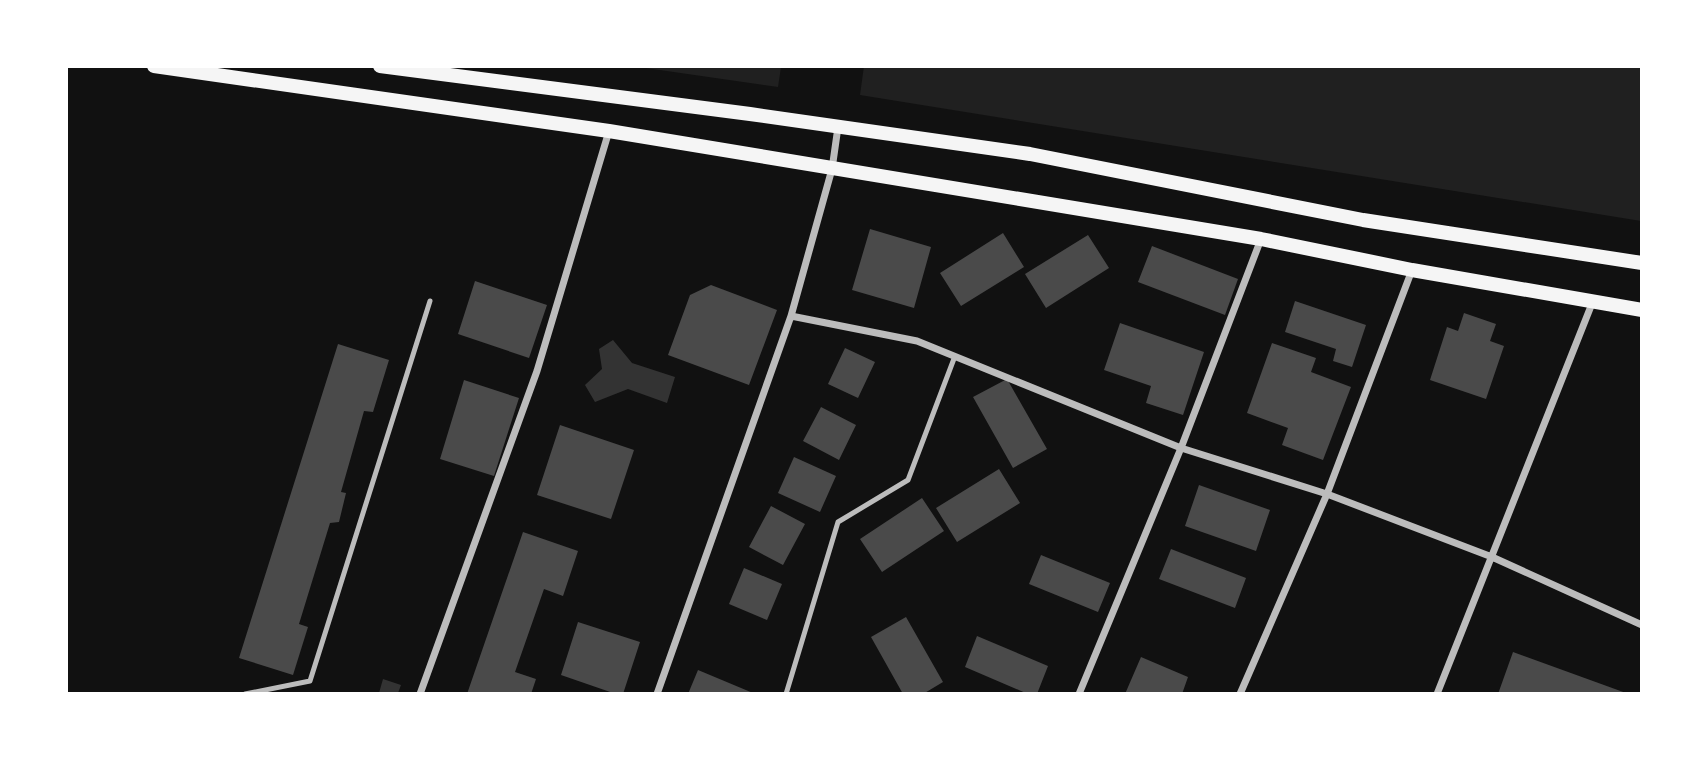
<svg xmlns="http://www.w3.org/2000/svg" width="1708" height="760" viewBox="0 0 1708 760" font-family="Ubuntu,sans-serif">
<rect width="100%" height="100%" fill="#111"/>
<path fill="#202020" d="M 864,66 L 1641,67 L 1641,221 L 860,95 Z
M 639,67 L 781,66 L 781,67 L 778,87 Z"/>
<path fill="#333" d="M 613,340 L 632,363 L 675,377 L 667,403 L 628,389 L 595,402 L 585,385 L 602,369 L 599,349 Z
M 383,679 L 401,685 L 398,693 L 379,693 Z"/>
<path fill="#4a4a4a" d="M 870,229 L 931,247 L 914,308 L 852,290 Z
M 1003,233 L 1024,267 L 961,306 L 940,273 Z
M 1088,235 L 1109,268 L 1046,308 L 1025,274 Z
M 1152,246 L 1238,279 L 1225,315 L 1138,282 Z
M 475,281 L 547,305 L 529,358 L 458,334 Z
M 711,285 L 777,310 L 749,385 L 668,355 L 690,295 Z
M 1295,301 L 1366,325 L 1352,367 L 1333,361 L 1336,349 L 1285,332 Z
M 1464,313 L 1496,324 L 1490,341 L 1504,346 L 1486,399 L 1430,380 L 1447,327 L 1458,331 Z
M 1120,323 L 1204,352 L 1183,415 L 1146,403 L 1151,386 L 1104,370 Z
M 1272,343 L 1316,358 L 1311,372 L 1351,387 L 1323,460 L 1282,445 L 1288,428 L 1247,413 Z
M 338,344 L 389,360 L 373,412 L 364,411 L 341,492 L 346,493 L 339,522 L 330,523 L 299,624 L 308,627 L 293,675 L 239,658 Z
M 845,348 L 875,362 L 858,398 L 828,384 Z
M 1007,379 L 1047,449 L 1013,468 L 973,397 Z
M 464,380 L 519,398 L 494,476 L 440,459 Z
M 821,407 L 856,425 L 839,460 L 803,441 Z
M 560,425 L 634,450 L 611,519 L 537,495 Z
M 794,457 L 836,476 L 820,512 L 778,493 Z
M 999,469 L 1020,503 L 957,542 L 936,508 Z
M 1199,485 L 1270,510 L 1256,551 L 1185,526 Z
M 922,498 L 944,531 L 882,572 L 860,539 Z
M 771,506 L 805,524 L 783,565 L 749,547 Z
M 523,532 L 578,551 L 563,596 L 544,589 L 515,672 L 536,679 L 531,694 L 467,694 Z
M 1171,549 L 1246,578 L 1235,608 L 1159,579 Z
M 1041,555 L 1110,583 L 1098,612 L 1029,584 Z
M 744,568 L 782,584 L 767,620 L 729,604 Z
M 906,617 L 943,682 L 923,694 L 903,694 L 871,637 Z
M 578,622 L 640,642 L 623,694 L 616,694 L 561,675 Z
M 977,636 L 1048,666 L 1037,694 L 1028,694 L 965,667 Z
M 1513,652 L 1626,693 L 1626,694 L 1498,694 Z
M 1141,657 L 1188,677 L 1182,694 L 1125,694 Z
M 698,670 L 753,693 L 753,694 L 688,694 Z"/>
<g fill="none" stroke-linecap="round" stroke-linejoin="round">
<path stroke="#bcbcbc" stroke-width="5" d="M 245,694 L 310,681 L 430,301
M 786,694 L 838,522 L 908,480 L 955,356"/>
<path stroke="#bcbcbc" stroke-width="7" d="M 791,316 L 917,341 L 1181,448 L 1327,494 L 1492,557 L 1642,625
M 420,694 L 537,371 L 609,131
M 657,694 L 791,316 L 832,169 L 838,127
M 1079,694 L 1181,448 L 1261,239
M 1240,694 L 1327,494 L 1412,270
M 1437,694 L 1593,301"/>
<path stroke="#f5f5f5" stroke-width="14" d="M 154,66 L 609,131 L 1261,239 L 1412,270 L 1642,310
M 380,66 L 750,114 L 1030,154 L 1363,220 L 1642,263"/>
</g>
<rect width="1708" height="760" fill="none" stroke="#ffffff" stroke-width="136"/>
</svg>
